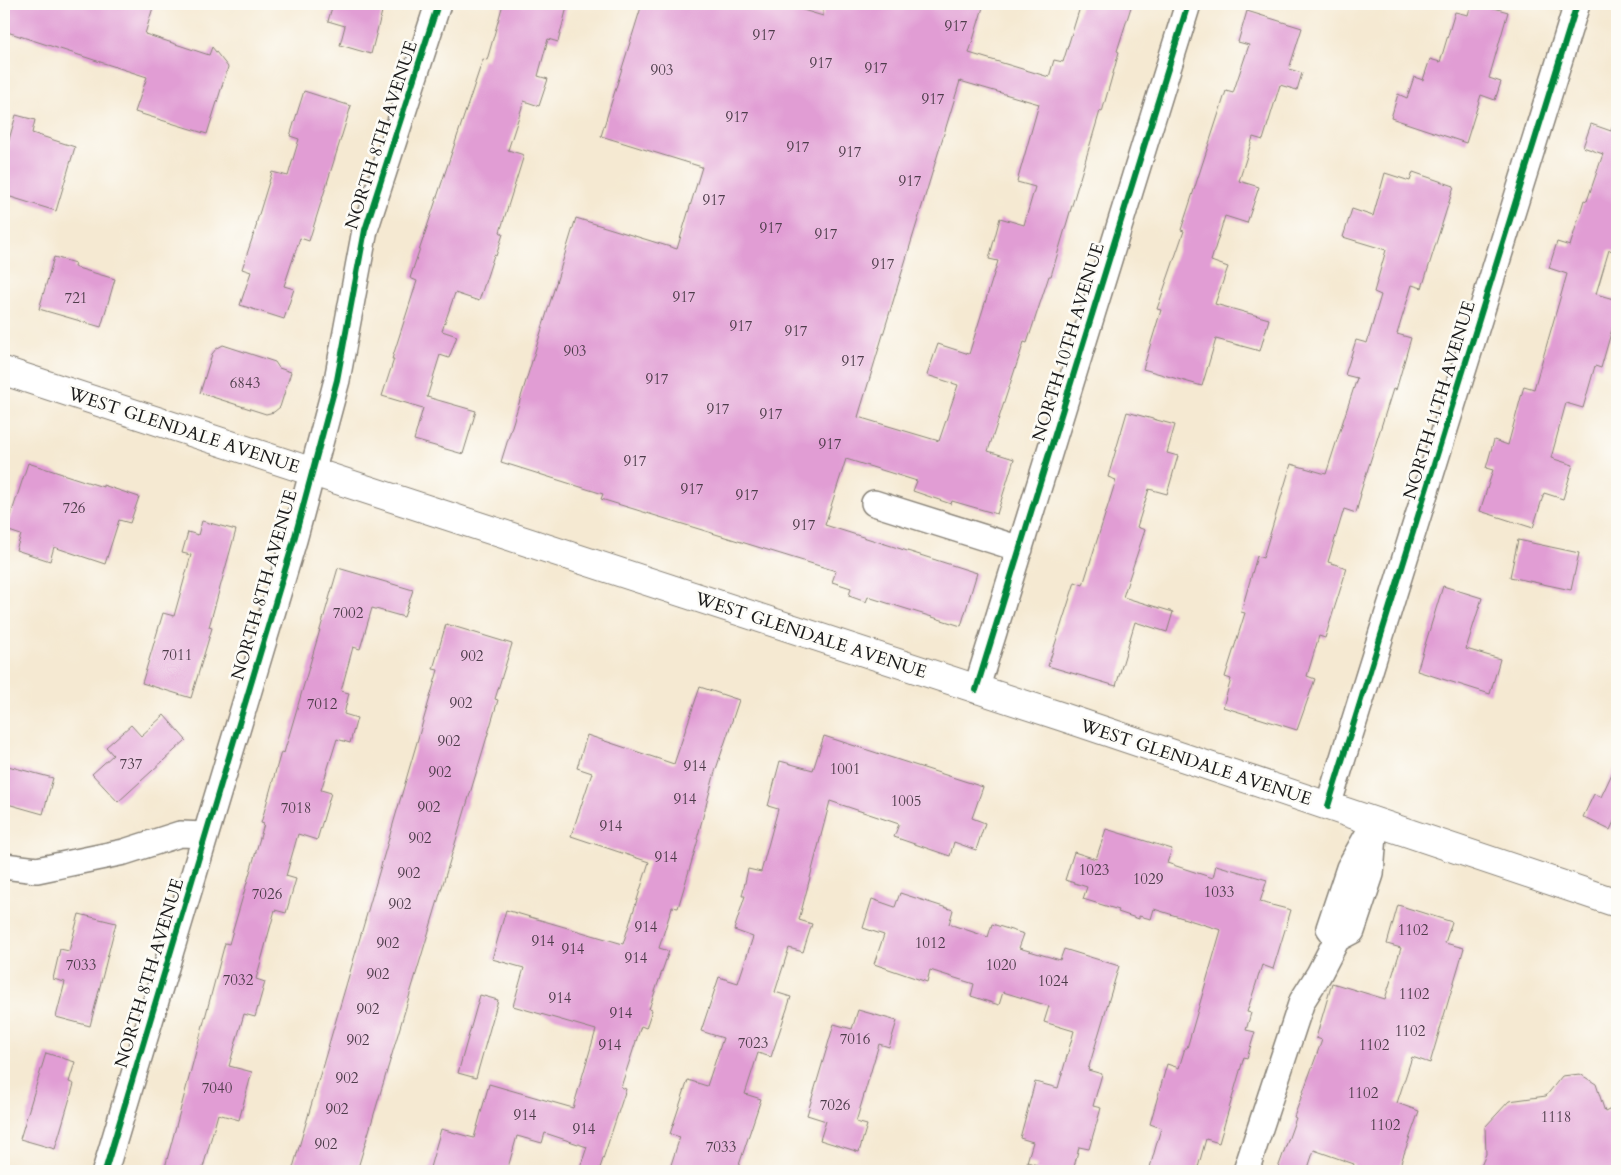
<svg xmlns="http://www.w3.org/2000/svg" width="1621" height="1175" viewBox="0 0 1621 1175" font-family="Cardo,serif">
<rect width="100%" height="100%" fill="#fdfcf7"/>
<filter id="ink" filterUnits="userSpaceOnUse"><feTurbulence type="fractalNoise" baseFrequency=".02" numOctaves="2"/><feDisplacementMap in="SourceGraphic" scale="10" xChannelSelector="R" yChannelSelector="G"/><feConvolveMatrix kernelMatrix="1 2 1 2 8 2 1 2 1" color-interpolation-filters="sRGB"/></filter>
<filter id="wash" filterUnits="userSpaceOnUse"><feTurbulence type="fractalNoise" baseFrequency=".0096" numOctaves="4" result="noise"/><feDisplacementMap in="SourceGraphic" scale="20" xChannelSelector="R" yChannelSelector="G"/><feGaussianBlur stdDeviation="1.12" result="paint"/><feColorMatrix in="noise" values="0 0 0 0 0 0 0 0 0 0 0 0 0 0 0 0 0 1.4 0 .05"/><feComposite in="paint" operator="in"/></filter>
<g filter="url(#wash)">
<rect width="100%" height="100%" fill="#f5e9d2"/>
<g id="blocks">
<path fill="#e19dd4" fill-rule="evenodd" d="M 4,4 L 154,4 L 145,34 L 209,55 L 212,47 L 228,67 L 207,134 L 135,112 L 147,77 L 4,31 Z
M 333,4 L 384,4 L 371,54 L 340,45 L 345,26 L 328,21 Z
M 503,4 L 557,4 L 567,7 L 558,42 L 548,39 L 538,76 L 548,79 L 539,106 L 524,101 L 508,150 L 524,155 L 500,232 L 503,234 L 496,256 L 494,255 L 479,301 L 455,293 L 442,331 L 457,336 L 449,358 L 440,355 L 427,397 L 476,411 L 463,454 L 414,440 L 423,408 L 382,396 L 394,359 L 392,359 L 417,281 L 410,278 L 483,59 L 487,60 Z
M 642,4 L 783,4 L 823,16 L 823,4 L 984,4 L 969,53 L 1049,77 L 1054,60 L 1063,62 L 1081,4 L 1132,4 L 1117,51 L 1119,52 L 1102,112 L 1100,111 L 1051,276 L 1049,276 L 1027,343 L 1024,342 L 988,451 L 1014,459 L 997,514 L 952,501 L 951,504 L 913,491 L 917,481 L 846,459 L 825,525 L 977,573 L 961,626 L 868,597 L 866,602 L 849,596 L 851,588 L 832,582 L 836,571 L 601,499 L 603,494 L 501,462 L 576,218 L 677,249 L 702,167 L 601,136 ZM 960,81 L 1039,104 L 1017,182 L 1035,187 L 1024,225 L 1000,218 L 989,259 L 998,261 L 969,354 L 938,344 L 927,375 L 958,385 L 939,441 L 858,417 Z
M 1471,4 L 1480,4 L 1508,12 L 1489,78 L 1501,82 L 1495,100 L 1481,95 L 1466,143 L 1391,118 L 1398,94 L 1407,98 L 1414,77 L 1423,80 L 1430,59 L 1440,62 L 1455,12 L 1468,15 Z
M 1247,11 L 1302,28 L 1289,69 L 1302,73 L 1297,90 L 1280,85 L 1263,140 L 1253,137 L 1239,181 L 1259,187 L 1247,223 L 1225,216 L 1211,261 L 1228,267 L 1215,304 L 1269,319 L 1260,351 L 1216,339 L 1202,386 L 1143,369 L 1161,310 L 1157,309 L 1184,231 L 1181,230 L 1226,91 L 1233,93 L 1249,45 L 1238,42 Z
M 304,91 L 351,106 L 309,241 L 300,238 L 284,286 L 294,289 L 284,319 L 240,305 L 251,272 L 242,269 L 257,224 L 256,224 L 272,172 L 288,176 L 299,139 L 290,136 Z
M 16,115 L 35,120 L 32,133 L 75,147 L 56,211 L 4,195 L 4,157 Z
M 1614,123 L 1617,124 L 1617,252 L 1609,250 L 1596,294 L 1617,300 L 1617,312 L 1601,368 L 1595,366 L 1583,408 L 1566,403 L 1551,458 L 1573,465 L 1563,499 L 1544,493 L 1533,528 L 1480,511 L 1493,470 L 1486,468 L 1494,440 L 1508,445 L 1524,386 L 1534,389 L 1567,274 L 1549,268 L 1557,242 L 1570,246 L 1584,200 L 1587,201 L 1603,154 L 1583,147 L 1591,124 L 1611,131 Z
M 1413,172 L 1454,186 L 1422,288 L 1412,285 L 1397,334 L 1411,338 L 1396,390 L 1393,389 L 1360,494 L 1361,494 L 1356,513 L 1344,509 L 1328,562 L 1347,568 L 1325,638 L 1319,636 L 1307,676 L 1315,679 L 1297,730 L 1223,707 L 1231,679 L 1225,677 L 1245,613 L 1241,612 L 1257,556 L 1263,558 L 1291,464 L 1326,474 L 1357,378 L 1345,375 L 1356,340 L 1367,343 L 1381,295 L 1374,292 L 1386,250 L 1343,237 L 1352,209 L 1373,216 L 1385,173 L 1410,181 Z
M 54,257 L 75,263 L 74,267 L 115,279 L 101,327 L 39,309 Z
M 223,345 L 275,362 L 279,368 L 291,372 L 280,407 L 274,412 L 266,414 L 200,393 L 212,354 L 216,349 Z
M 1127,412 L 1175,425 L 1167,453 L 1178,456 L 1167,494 L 1149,489 L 1137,527 L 1145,530 L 1123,597 L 1173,612 L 1167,632 L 1135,622 L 1116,686 L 1048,666 L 1075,582 L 1083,585 L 1116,480 L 1108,477 Z
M 28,463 L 103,487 L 103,485 L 139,497 L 130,523 L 119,520 L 105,564 L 54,547 L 50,561 L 16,550 L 21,535 L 6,530 Z
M 202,521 L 236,530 L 209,627 L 212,628 L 191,698 L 142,683 L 163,613 L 174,616 L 191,555 L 182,553 L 188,532 L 198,535 Z
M 1518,540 L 1579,553 L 1571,590 L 1510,577 Z
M 338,568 L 413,590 L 404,617 L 372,608 L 360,649 L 353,647 L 341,691 L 349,693 L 344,714 L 357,718 L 350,743 L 337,739 L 321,790 L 331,793 L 317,840 L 298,834 L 286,876 L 296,879 L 286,913 L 275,910 L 256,979 L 265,982 L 255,1017 L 244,1014 L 229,1066 L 252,1072 L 239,1120 L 218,1114 L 202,1171 L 164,1171 L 225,943 L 229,944 L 264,824 L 261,823 L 281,752 L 284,753 Z
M 1443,586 L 1482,598 L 1466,649 L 1500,659 L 1490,694 L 1417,671 Z
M 446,624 L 512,644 L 495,699 L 498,700 L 357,1171 L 292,1171 L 438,670 L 433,669 Z
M 700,687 L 739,700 L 715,772 L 697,839 L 698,840 L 678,908 L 672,907 L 659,948 L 669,951 L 649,1009 L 652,1010 L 646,1028 L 641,1026 L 621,1087 L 626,1089 L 599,1171 L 579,1171 L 587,1147 L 545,1133 L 542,1143 L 517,1136 L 507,1171 L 429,1171 L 441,1129 L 474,1138 L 489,1084 L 573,1108 L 596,1030 L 513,1006 L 524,968 L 492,959 L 506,910 L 623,944 L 649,862 L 571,836 L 592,773 L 577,768 L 587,735 L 674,764 Z
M 164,715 L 186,740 L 118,802 L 92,774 L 113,755 L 106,747 L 131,725 L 141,736 Z
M 824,736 L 983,787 L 972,818 L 985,823 L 976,850 L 954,842 L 950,856 L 894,837 L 899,824 L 830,801 L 799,920 L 812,924 L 803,952 L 789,948 L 775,992 L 791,997 L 771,1057 L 758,1053 L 745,1094 L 761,1099 L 737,1171 L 669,1171 L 680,1137 L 670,1134 L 688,1080 L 707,1086 L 723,1038 L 701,1031 L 719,977 L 738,983 L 753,937 L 734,930 L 745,896 L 742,896 L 748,869 L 761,872 L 778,809 L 768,806 L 780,761 L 813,770 Z
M 1617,763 L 1617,815 L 1610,830 L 1583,817 L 1594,794 L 1601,797 Z
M 4,765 L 53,778 L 43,814 L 4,803 Z
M 1106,829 L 1172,849 L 1167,863 L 1213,878 L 1216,865 L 1267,880 L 1260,902 L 1291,910 L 1273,969 L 1262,965 L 1247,1012 L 1251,1013 L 1246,1030 L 1255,1032 L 1247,1058 L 1244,1057 L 1219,1143 L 1206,1139 L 1197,1171 L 1149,1171 L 1161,1128 L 1150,1124 L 1167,1064 L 1179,1068 L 1185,1048 L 1187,1048 L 1221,930 L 1154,909 L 1151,919 L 1139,916 L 1139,919 L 1118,912 L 1119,910 L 1083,899 L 1087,887 L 1065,880 L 1074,852 L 1096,859 Z
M 900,893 L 953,910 L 949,924 L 988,937 L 992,924 L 1024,934 L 1019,948 L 1060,960 L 1064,949 L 1119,966 L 1088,1070 L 1102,1074 L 1093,1106 L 1101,1108 L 1089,1149 L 1079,1147 L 1073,1171 L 1035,1171 L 1037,1165 L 1027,1162 L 1033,1142 L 1020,1138 L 1035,1082 L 1058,1088 L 1074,1031 L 1044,1022 L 1049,1006 L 1003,992 L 999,1005 L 971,996 L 974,984 L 930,970 L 927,982 L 874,964 L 884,935 L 863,928 L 872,899 L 895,907 Z
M 1398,905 L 1452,922 L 1445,943 L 1464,948 L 1430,1063 L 1412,1057 L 1397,1103 L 1419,1111 L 1398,1171 L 1352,1171 L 1354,1164 L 1314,1150 L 1307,1171 L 1277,1171 L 1296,1118 L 1294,1117 L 1322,1040 L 1316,1038 L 1332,983 L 1385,999 L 1401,948 L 1387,944 Z
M 79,914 L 116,923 L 90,1026 L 56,1017 L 65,982 L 53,979 L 60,949 L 69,951 Z
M 480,995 L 498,1000 L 476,1078 L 458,1073 Z
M 858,1010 L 897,1021 L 889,1047 L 879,1044 L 856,1122 L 867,1125 L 859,1152 L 820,1140 L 826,1121 L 807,1115 L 834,1024 L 852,1029 Z
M 46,1053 L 75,1062 L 69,1082 L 74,1084 L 55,1149 L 20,1139 Z
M 1580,1074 L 1596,1084 L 1605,1112 L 1617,1106 L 1617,1171 L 1479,1171 L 1486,1154 L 1485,1127 L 1509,1101 L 1546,1096 L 1562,1076 Z"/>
</g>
</g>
<g filter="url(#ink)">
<use href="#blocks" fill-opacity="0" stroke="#888277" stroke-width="1"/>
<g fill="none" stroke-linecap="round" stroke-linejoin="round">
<defs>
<path id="minor" d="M 874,503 L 1020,549
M 976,690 L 1188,4
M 1328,806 L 1577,4
M 4,866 L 37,870 L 124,852 L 180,834 L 205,835
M 1337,939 L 1329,928 L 1349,868 L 1371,829
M 105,1171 L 294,540 L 337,380 L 365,230 L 438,4
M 1246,1171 L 1302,1001 L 1319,974 L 1337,939 L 1352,931 L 1371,874 L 1375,822"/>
<path id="major" d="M 4,371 L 1063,717 L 1617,903"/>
</defs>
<use href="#minor" stroke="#888277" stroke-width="28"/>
<use href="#major" stroke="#888277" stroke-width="30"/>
<use href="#minor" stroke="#fff" stroke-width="25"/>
<use href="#major" stroke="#fff" stroke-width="28"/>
<defs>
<path id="cycleway" d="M 976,690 L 1188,4
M 1328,806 L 1577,4
M 105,1171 L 294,540 L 337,380 L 365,230 L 438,4"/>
</defs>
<use href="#cycleway" stroke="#fdfcf7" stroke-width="9"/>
<use href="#cycleway" stroke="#00873e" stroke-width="6"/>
</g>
</g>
<g text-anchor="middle" stroke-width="5" stroke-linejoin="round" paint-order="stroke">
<g font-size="15" fill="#4d3c4a">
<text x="956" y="31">917</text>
<text x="764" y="40">917</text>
<text x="821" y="68">917</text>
<text x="876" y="73">917</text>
<text x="662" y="75">903</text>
<text x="933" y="104">917</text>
<text x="737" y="122">917</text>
<text x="798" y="152">917</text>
<text x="850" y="157">917</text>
<text x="910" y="186">917</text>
<text x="714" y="205">917</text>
<text x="771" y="233">917</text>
<text x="826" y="239">917</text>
<text x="883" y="269">917</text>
<text x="684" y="302">917</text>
<text x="76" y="303">721</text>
<text x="741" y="331">917</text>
<text x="796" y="336">917</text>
<text x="575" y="356">903</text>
<text x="853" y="366">917</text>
<text x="657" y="384">917</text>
<text x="245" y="388">6843</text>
<text x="718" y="414">917</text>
<text x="771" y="419">917</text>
<text x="830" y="449">917</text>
<text x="635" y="466">917</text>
<text x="692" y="494">917</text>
<text x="747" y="500">917</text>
<text x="74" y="513">726</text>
<text x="804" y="530">917</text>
<text x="348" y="618">7002</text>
<text x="177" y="660">7011</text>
<text x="472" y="661">902</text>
<text x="461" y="708">902</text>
<text x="322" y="709">7012</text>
<text x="449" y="746">902</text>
<text x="131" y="769">737</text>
<text x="695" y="771">914</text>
<text x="845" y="774">1001</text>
<text x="440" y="777">902</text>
<text x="685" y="804">914</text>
<text x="906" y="806">1005</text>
<text x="429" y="812">902</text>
<text x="296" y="813">7018</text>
<text x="611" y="831">914</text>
<text x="420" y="843">902</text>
<text x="666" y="862">914</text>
<text x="1094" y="875">1023</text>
<text x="409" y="878">902</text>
<text x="1148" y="884">1029</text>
<text x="1219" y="897">1033</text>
<text x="267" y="899">7026</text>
<text x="400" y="909">902</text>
<text x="646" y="932">914</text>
<text x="1413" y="935">1102</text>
<text x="543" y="946">914</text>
<text x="388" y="948">902</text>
<text x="930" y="948">1012</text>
<text x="573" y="954">914</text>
<text x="636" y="963">914</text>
<text x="81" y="970">7033</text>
<text x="1001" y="970">1020</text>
<text x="378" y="979">902</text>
<text x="238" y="985">7032</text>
<text x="1053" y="986">1024</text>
<text x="1414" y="999">1102</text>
<text x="560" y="1003">914</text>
<text x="368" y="1014">902</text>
<text x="621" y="1018">914</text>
<text x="1410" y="1036">1102</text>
<text x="855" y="1044">7016</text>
<text x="358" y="1045">902</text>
<text x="753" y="1048">7023</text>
<text x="610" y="1050">914</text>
<text x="1374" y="1050">1102</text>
<text x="347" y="1083">902</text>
<text x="217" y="1093">7040</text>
<text x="1363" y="1098">1102</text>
<text x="835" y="1110">7026</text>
<text x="337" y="1114">902</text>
<text x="525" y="1120">914</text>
<text x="1556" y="1122">1118</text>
<text x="1385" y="1130">1102</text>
<text x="584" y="1134">914</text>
<text x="326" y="1149">902</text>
<text x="721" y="1152">7033</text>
</g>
<g font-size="18" fill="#1c1c1c" stroke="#fdfcf7">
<text transform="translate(381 135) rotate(-72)" y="6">NORTH 8TH AVENUE</text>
<text transform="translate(1068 342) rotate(-73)" y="6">NORTH 10TH AVENUE</text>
<text transform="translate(1439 400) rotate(-73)" y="6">NORTH 11TH AVENUE</text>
<text transform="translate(184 430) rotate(18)" y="6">WEST GLENDALE AVENUE</text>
<text transform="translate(264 585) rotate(-74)" y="6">NORTH 8TH AVENUE</text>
<text transform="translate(811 635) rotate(18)" y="6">WEST GLENDALE AVENUE</text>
<text transform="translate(1196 762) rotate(18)" y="6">WEST GLENDALE AVENUE</text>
<text transform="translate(149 973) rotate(-73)" y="6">NORTH 8TH AVENUE</text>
</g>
</g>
<rect width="1621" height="1175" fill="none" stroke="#fdfcf7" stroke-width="20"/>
</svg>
